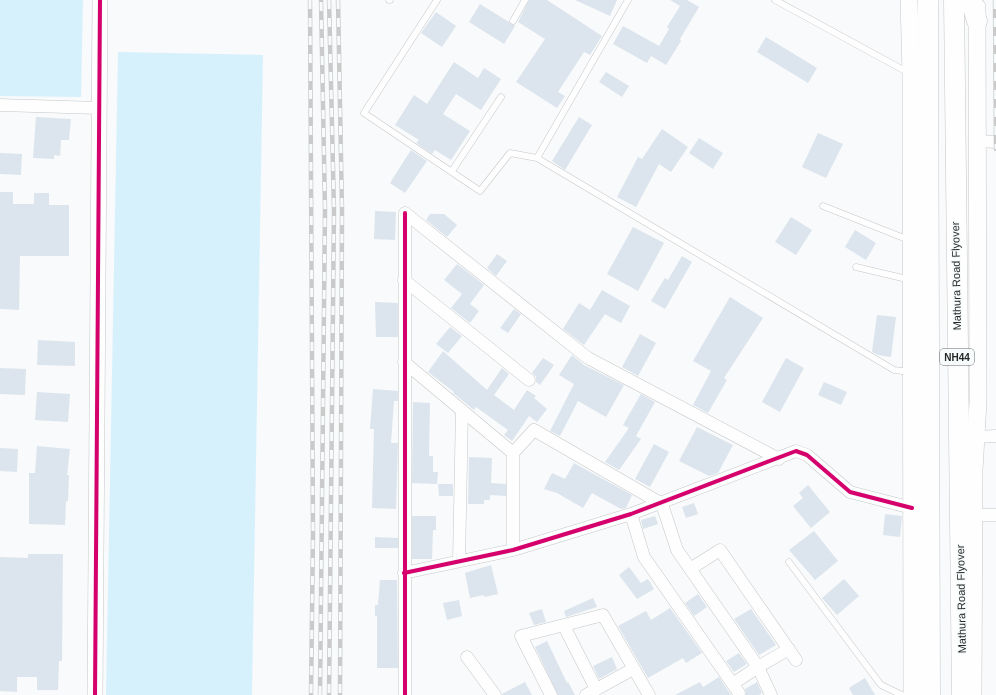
<svg xmlns="http://www.w3.org/2000/svg" width="996" height="695" viewBox="0 0 996 695" font-family="Helvetica,sans-serif">
<rect width="100%" height="100%" fill="#f8fafb"/>
<path fill="#d6f1fc" d="M 0,0 L 83,0 L 81,97 L 0,96 Z
M 118,52 L 263,55 L 252,695 L 106,695 Z"/>
<path fill="#dce5ed" d="M 529,0 L 547,0 L 602,36 L 590,55 L 584,52 L 558,92 L 565,96 L 557,108 L 516,82 L 545,39 L 518,22 Z
M 575,0 L 617,0 L 610,16 Z
M 670,0 L 687,0 L 699,7 L 680,39 L 681,41 L 666,65 L 651,56 L 647,63 L 613,44 L 623,26 L 659,46 L 669,29 L 667,27 L 680,6 Z
M 480,4 L 515,26 L 504,44 L 469,22 Z
M 436,12 L 456,26 L 442,47 L 421,33 Z
M 766,37 L 817,68 L 808,83 L 757,52 Z
M 454,62 L 478,78 L 484,68 L 501,79 L 481,110 L 456,94 L 443,114 L 470,131 L 451,160 L 435,150 L 432,154 L 416,143 L 419,140 L 395,125 L 414,95 L 427,104 Z
M 606,72 L 629,86 L 622,97 L 599,82 Z
M 36,117 L 71,119 L 69,140 L 61,140 L 60,156 L 54,155 L 54,159 L 33,158 Z
M 579,117 L 592,125 L 565,170 L 552,161 Z
M 662,129 L 688,147 L 671,172 L 659,164 L 636,207 L 617,197 L 638,157 L 642,159 Z
M 818,133 L 843,144 L 826,178 L 802,167 Z
M 699,138 L 723,153 L 713,169 L 689,153 Z
M 411,150 L 427,161 L 405,193 L 390,183 Z
M 0,153 L 22,154 L 21,175 L 0,174 Z
M 0,192 L 13,192 L 13,204 L 34,204 L 34,193 L 49,193 L 49,205 L 69,205 L 69,256 L 20,256 L 19,310 L 0,309 Z
M 375,211 L 396,212 L 395,240 L 374,239 Z
M 430,214 L 444,214 L 457,225 L 447,237 L 426,220 Z
M 791,217 L 812,230 L 796,255 L 775,242 Z
M 633,227 L 664,243 L 638,291 L 607,274 Z
M 855,230 L 876,243 L 866,260 L 845,247 Z
M 497,254 L 507,261 L 496,276 L 487,268 Z
M 682,256 L 692,262 L 665,309 L 651,301 L 665,278 L 668,280 Z
M 457,264 L 484,285 L 470,304 L 479,311 L 470,323 L 451,308 L 462,294 L 444,280 Z
M 602,290 L 630,306 L 621,323 L 605,314 L 584,345 L 563,329 L 579,303 L 590,310 Z
M 730,297 L 763,318 L 724,378 L 727,380 L 708,413 L 693,405 L 711,371 L 693,361 Z
M 375,302 L 398,303 L 398,337 L 376,337 Z
M 514,309 L 521,314 L 508,333 L 500,328 Z
M 877,315 L 896,317 L 891,357 L 878,355 L 872,352 Z
M 450,327 L 462,336 L 448,353 L 436,344 Z
M 640,334 L 656,343 L 638,376 L 622,367 Z
M 38,340 L 75,342 L 75,366 L 37,365 Z
M 443,351 L 487,390 L 502,368 L 509,374 L 494,395 L 514,410 L 527,390 L 536,396 L 534,398 L 547,409 L 537,422 L 529,416 L 512,441 L 504,435 L 508,430 L 476,407 L 474,410 L 453,393 L 454,392 L 428,372 Z
M 572,355 L 584,365 L 624,385 L 606,417 L 578,401 L 560,436 L 550,431 L 574,384 L 559,375 Z
M 543,358 L 554,365 L 540,385 L 536,382 L 536,377 L 532,373 Z
M 786,358 L 804,368 L 780,412 L 762,402 Z
M 0,368 L 26,369 L 25,395 L 0,394 Z
M 824,382 L 847,392 L 841,405 L 818,395 Z
M 373,389 L 398,391 L 398,401 L 394,401 L 391,443 L 398,443 L 396,509 L 372,508 L 374,429 L 370,429 Z
M 37,392 L 70,394 L 68,422 L 35,420 Z
M 641,394 L 655,402 L 636,436 L 641,439 L 619,470 L 605,462 L 629,428 L 623,425 Z
M 413,402 L 430,403 L 429,456 L 433,456 L 433,472 L 438,472 L 437,484 L 412,483 Z
M 697,427 L 733,445 L 718,473 L 709,476 L 679,461 Z
M 654,444 L 669,452 L 650,487 L 635,479 Z
M 37,446 L 70,449 L 67,475 L 69,475 L 68,501 L 66,501 L 65,525 L 29,524 L 29,473 L 35,473 Z
M 0,448 L 18,449 L 17,472 L 0,471 Z
M 469,457 L 492,458 L 491,483 L 506,484 L 506,496 L 490,495 L 490,500 L 484,500 L 484,504 L 468,504 Z
M 574,463 L 632,495 L 626,508 L 621,509 L 592,493 L 583,508 L 557,493 L 544,489 L 552,473 L 565,479 Z
M 438,484 L 453,484 L 453,496 L 439,496 Z
M 808,485 L 830,512 L 811,528 L 793,506 L 803,498 L 799,493 Z
M 694,503 L 698,514 L 686,518 L 682,507 Z
M 885,514 L 902,516 L 900,537 L 883,535 Z
M 412,516 L 436,516 L 436,530 L 433,530 L 432,559 L 412,559 Z
M 655,516 L 658,524 L 643,529 L 641,520 Z
M 814,531 L 838,561 L 815,580 L 789,550 Z
M 375,537 L 398,538 L 398,548 L 375,548 Z
M 28,554 L 63,554 L 62,661 L 59,661 L 58,690 L 37,690 L 37,677 L 17,677 L 17,692 L 0,691 L 0,557 L 28,558 Z
M 491,565 L 498,594 L 484,597 L 484,595 L 470,598 L 465,573 Z
M 629,567 L 641,583 L 648,579 L 654,589 L 637,599 L 619,575 Z
M 844,579 L 859,596 L 837,615 L 822,598 Z
M 380,580 L 397,580 L 398,668 L 377,668 L 377,616 L 375,616 L 375,605 L 378,605 Z
M 698,594 L 707,607 L 694,616 L 685,603 Z
M 593,598 L 597,607 L 566,617 L 564,611 Z
M 459,600 L 462,616 L 447,620 L 443,603 Z
M 670,608 L 702,653 L 686,663 L 683,658 L 648,678 L 618,626 L 646,611 L 651,620 Z
M 542,609 L 546,622 L 534,625 L 529,613 Z
M 751,609 L 776,645 L 759,655 L 734,619 Z
M 547,641 L 567,683 L 568,682 L 575,695 L 558,695 L 535,647 Z
M 739,653 L 747,664 L 734,672 L 726,661 Z
M 612,657 L 617,669 L 599,679 L 593,666 Z
M 719,677 L 731,695 L 675,695 L 700,682 L 703,687 Z
M 865,678 L 875,695 L 853,695 L 849,688 Z
M 525,682 L 532,695 L 502,695 L 502,694 Z
M 757,682 L 762,693 L 759,695 L 746,695 L 745,689 Z"/>
<g fill="none" stroke-linecap="round" stroke-linejoin="round">
<defs>
<path id="service" d="M 389,0 L 390,0
M 437,0 L 364,113 L 480,191 L 510,153 L 537,158 L 894,370 L 911,372
M 775,0 L 909,73
M 513,21 L 525,0
M 537,158 L 628,0
M 452,171 L 501,97
M 823,206 L 909,240
M 856,267 L 911,280
M 789,562 L 881,685 L 902,695"/>
<path id="minor" d="M 0,105 L 99,108
M 978,141 L 996,142
M 405,213 L 588,358 L 779,459
M 404,280 L 529,380
M 404,362 L 513,453
M 976,437 L 996,436
M 631,514 L 644,557 L 739,693
M 973,515 L 996,515
M 513,550 L 513,453 L 534,430 L 662,504 L 677,550 L 758,667 L 771,695
M 459,561 L 462,410
M 690,569 L 720,550 L 796,660
M 404,573 L 513,550 L 631,514 L 796,451 L 807,455 L 850,492 L 912,508
M 564,626 L 596,689
M 467,657 L 495,695
M 734,683 L 758,667 L 789,649
M 405,695 L 405,213
M 551,695 L 521,636 L 603,615 L 649,695
M 586,695 L 633,669"/>
<path id="tertiary" d="M 95,695 L 100,0"/>
<path id="secondary" d="M 909,0 L 911,74 L 912,695
M 973,695 L 974,470 L 978,402 L 977,7"/>
<path id="trunk" d="M 928,0 L 930,695
M 954,0 L 962,695
M 971,0 L 977,21"/>
</defs>
<use href="#service" stroke="#c6c7c8" stroke-width="7"/>
<use href="#minor" stroke="#c6c7c8" stroke-width="13"/>
<use href="#tertiary" stroke="#c6c7c8" stroke-width="16"/>
<use href="#secondary" stroke="#c6c7c8" stroke-width="18"/>
<use href="#trunk" stroke="#c6c7c8" stroke-width="21"/>
<use href="#service" stroke="#fefefe" stroke-width="6"/>
<use href="#minor" stroke="#fefefe" stroke-width="12"/>
<use href="#tertiary" stroke="#fefefe" stroke-width="15"/>
<use href="#secondary" stroke="#fefefe" stroke-width="17"/>
<use href="#trunk" stroke="#fefefe" stroke-width="20"/>
<defs>
<path id="rail" d="M 310,0 L 313,534 L 311,695
M 329,0 L 334,210 L 329,695
M 338,0 L 342,210 L 340,695
M 995,0 L 996,149
M 320,695 L 325,210 L 321,0"/>
</defs>
<use href="#rail" stroke="#cacacb" stroke-width="4.5"/>
<use href="#rail" stroke="#f7fbfc" stroke-width="3" stroke-dasharray="9" stroke-linecap="butt"/>
<defs>
<path id="cycleway" d="M 404,573 L 513,550 L 631,514 L 796,451 L 807,455 L 850,492 L 912,508
M 95,695 L 100,0
M 405,695 L 405,213"/>
</defs>
<use href="#cycleway" stroke="#f7fbfc" stroke-width="6"/>
<use href="#cycleway" stroke="#d6006c" stroke-width="4"/>
</g>
<g text-anchor="middle" stroke-width="3" stroke-linejoin="round" paint-order="stroke">
<rect fill="#f7fbfc" stroke="#656768" stroke-width="1" x="940" y="349" width="34" height="16" rx="3"/>
<g font-size="10" font-weight="bold" fill="#262828">
<text x="957" y="361">NH44</text>
</g>
<g font-size="11" fill="#262828" stroke="#f7fbfc">
<text transform="translate(956 276) rotate(-91)" y="4">Mathura Road Flyover</text>
<text transform="translate(961 599) rotate(-91)" y="4">Mathura Road Flyover</text>
</g>
</g>
</svg>
